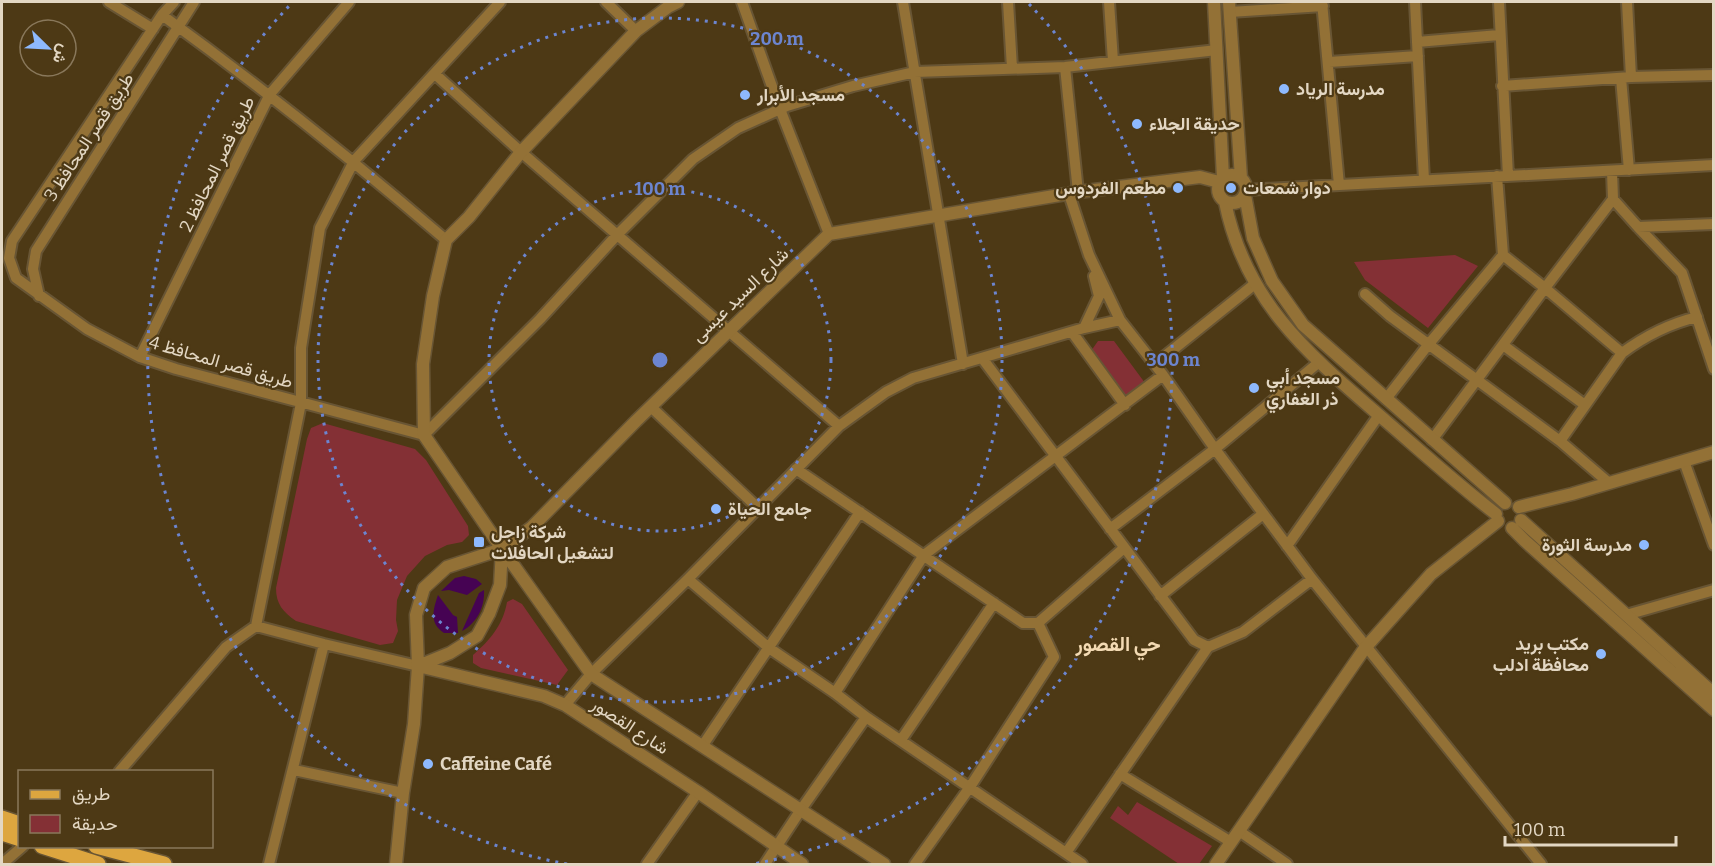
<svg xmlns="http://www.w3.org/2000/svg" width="1715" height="866" viewBox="0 0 1715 866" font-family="Bitter,Vazirmatn,serif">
<rect width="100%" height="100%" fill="#4d3915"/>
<path fill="#843035" d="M 1455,255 L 1478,266 L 1428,328 L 1365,280 L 1354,262 Z
M 1098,341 L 1114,341 L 1145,383 L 1124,400 L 1091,351 Z
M 323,423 L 415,449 L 426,460 L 468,526 L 469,535 L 462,542 L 447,545 L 425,556 L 407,576 L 397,600 L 396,620 L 398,631 L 393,643 L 380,645 L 296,621 C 283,612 276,604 276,588 L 307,439 L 311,428 Z
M 513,599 L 522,604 L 568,670 L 557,685 L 481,668 L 473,663 L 473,655 C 490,640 503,625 507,602 Z
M 1137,802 L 1212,846 L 1199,864 L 1179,864 L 1110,818 L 1118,806 L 1128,815 Z"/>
<path fill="#460353" d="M 464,576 L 476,579 L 482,584 L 467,595 L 449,590 L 441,591 L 455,578 Z
M 484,590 C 485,607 477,623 462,631 L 479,593 Z
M 438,595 L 453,615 L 457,617 L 458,633 L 444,633 C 429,623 433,610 438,595 Z"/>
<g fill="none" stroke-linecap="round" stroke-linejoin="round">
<defs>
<path id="minor" d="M 109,2 L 153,29
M 174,2 L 162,15 L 12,241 L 9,258 L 16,278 L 87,329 L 140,357 L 176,369 L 424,435 L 540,319 L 617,235 L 693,159 L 738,128 L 787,106 L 853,86 L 915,72 L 1065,67 L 1217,50
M 606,2 L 636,31
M 742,2 L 780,109 L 829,234
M 903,2 L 963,364
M 1008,2 L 1012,68
M 1109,2 L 1113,61
M 1322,2 L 1339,185
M 1415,2 L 1424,180
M 1499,2 L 1508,176
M 1627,2 L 1631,77
M 1230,12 L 1323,6
M 162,15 C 260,86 354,161 446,240
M 1417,42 L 1499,35
M 1329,62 L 1418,56
M 1065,67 L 1078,192
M 435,74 L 521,152 L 839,426
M 1621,78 L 1629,170
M 1502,86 L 1631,77 L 1714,75
M 1246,190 L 1714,165
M 1069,194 L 1089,255 L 1120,320 L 1163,375 L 1215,449 L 1312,579 L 1541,864
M 1613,199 L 1638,227 L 1714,224
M 1638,227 L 1682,273 L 1714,369
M 1365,294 L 1390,316 L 1560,441
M 39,296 L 33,269 L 36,251 L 194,2
M 1084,328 L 1099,296 L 1094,276
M 1072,332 L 1125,405
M 1503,345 L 1585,405
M 1622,353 C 1645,336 1668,324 1697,317
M 140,357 L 270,94 L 349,2
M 982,358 L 1194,640 L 1208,647 L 1243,632 L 1312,579
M 1155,364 L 1256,283
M 1386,399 L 1428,345 L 1503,255
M 651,407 L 758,508
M 1432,440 L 1545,288 L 1503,255 L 1497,176
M 1684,461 L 1714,545
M 796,469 L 1023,623 L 1038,623 L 1124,548
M 1609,483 L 1560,441 L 1622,353 L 1545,288 L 1613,199 L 1612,171
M 1110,529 L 1215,449 L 1318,363
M 1287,546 L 1379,415
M 688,579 L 769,648 L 835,693 L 866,717 L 1082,864
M 1160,596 L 1263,514
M 1626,615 L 1714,590
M 256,626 L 301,403 L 301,348 L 320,228 L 354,161 L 500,2
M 835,693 L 924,555 L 1163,375
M 565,705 L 591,674 L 688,579 L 839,426 L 886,392 L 913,378 L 1084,328 L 1120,320
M 901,740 L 994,603
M 703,745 L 860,512
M 294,770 L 403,793
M 119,772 L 226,647 L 256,626 L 324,644 L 418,666
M 1120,774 L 1231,842
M 1239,831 L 1287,864
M 1066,853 L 1208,647
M 2,864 L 23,846
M 269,864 L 324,644
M 647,864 L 698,792
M 765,864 L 800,811 L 866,717
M 915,864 L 970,787 L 1054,657 L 1038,623"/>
<path id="tertiary" d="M 678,2 L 668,7 L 636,31 L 521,152 L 469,217 L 446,240 L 433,296 L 423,364 L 424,435 L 502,549 L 591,674 L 884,864
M 1214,2 L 1223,178
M 1229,2 L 1241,178
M1218 189a14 14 0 1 1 28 0a14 14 0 1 1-28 0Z
M 1245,195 L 1253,238 L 1272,281 L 1303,325 L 1505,503
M 1225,202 C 1246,305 1312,357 1387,422 C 1423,453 1458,485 1496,514
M 1519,507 L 1572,494 L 1714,452
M 1521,520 L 1714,694
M 1512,528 L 1525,541 L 1714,710
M 502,549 L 532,527 L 636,421 L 829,234 L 1078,192 L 1200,177 L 1219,182
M 418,666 L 544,696 L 565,705 L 698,792 L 802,864
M 396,864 L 403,793 L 414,724 L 418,666 L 416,615 L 424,588 L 447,567 L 502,549 L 500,585 L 489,614 L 477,636 L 450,653 L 418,666
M 1216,864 L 1365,648 L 1431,574 L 1498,521"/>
<path id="primary" d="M 2,818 L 20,824
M 2,833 L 20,839
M 42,846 L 98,864
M 96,846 L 164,864"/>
</defs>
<use href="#minor" stroke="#685534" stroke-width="14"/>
<use href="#tertiary" stroke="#685534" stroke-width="15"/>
<use href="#primary" stroke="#685534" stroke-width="18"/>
<use href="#minor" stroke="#937136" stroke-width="10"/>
<use href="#tertiary" stroke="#937136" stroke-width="12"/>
<use href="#primary" stroke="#dda63f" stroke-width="15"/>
</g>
<g fill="none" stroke="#6c85d0" stroke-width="3" stroke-dasharray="3 6">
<circle cx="660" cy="360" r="171"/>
<circle cx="660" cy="360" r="342"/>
<path d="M567 864A513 513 0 0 1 291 4M1029 4A513 513 0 0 1 753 864"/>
</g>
<g fill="#8eb9fd" stroke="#4d3915" stroke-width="2">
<circle cx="1284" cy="89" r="6"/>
<circle cx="745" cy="95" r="6"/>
<circle cx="1137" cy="124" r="6"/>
<circle cx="1178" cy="188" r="6"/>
<circle cx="1231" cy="188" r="6"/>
<circle cx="1254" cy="388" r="6"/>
<circle cx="716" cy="509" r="6"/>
<rect x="473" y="536" width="12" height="12" rx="3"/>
<circle cx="1644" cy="545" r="6"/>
<circle cx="1601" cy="654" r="6"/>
<circle cx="428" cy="764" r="6"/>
</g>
<g text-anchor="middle" stroke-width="4.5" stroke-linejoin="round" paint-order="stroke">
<g font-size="18" font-weight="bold" fill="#e3d7c3" stroke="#4d3915" text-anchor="start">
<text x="1296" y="95">مدرسة الرياد</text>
<text x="757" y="101">مسجد الأبرار</text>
<text x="1149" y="130">حديقة الجلاء</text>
<text x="1166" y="194" text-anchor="end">مطعم الفردوس</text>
<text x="1243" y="194">دوار شمعات</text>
<text x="1266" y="384">مسجد أبي<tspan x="1266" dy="21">ذر الغفاري</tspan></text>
<text x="728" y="515">جامع الحياة</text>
<text x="491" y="538">شركة زاجل<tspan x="491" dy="21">لتشغيل الحافلات</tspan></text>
<text x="1632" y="551" text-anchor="end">مدرسة الثورة</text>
<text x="1589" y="650" text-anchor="end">مكتب بريد<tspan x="1589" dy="21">محافظة ادلب</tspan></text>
<text x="440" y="770">Caffeine Café</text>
</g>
<g font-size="18" fill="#e3d7c3" stroke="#4d3915">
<text transform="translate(89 137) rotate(-57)" y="6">طريق قصر المحافظ 3</text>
<text transform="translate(217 164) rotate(-64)" y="6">طريق قصر المحافظ 2</text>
<text transform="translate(740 295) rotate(-44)" y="6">شارع السيد عيسى</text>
<text transform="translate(221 362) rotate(16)" y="6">طريق قصر المحافظ 4</text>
<text transform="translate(630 726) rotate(33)" y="6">شارع القصور</text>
</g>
<g font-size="20" font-weight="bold" fill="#f3dab3" stroke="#4d3915">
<text x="1118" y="651">حي القصور</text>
</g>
</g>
<circle cx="660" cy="360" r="9" fill="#6c85d0" stroke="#4d3915" stroke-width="3"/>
<g font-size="18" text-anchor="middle" font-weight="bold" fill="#6c85d0" stroke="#4d3915" stroke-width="4.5" stroke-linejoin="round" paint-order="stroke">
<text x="777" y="45">200 m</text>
<text x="660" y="195">100 m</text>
<text x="1173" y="366">300 m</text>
</g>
<rect width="1715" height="866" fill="none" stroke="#e3d7c3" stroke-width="6"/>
<rect x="18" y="770" width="195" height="78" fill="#4d3915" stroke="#89785b" stroke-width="1.5"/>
<rect x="30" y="790" width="30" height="9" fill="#dda63f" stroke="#89785b" stroke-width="1.5"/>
<text x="72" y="800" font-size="18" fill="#e3d7c3">طريق</text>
<rect x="30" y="815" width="30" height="18" fill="#843035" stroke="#89785b" stroke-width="1.5"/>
<text x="72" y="830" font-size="18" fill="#e3d7c3">حديقة</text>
<g transform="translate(48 48) rotate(114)"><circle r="28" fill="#4d3915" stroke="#89785b" stroke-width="1.5"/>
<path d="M0-4.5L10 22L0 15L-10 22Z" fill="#8eb9fd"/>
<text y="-9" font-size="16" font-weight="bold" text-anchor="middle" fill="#e3d7c3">ش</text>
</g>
<path d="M1505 836v9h171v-9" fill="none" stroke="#e3d7c3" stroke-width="3"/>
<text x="1514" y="836" font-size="18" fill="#e3d7c3" stroke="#4d3915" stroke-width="4.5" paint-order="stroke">100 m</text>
</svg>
